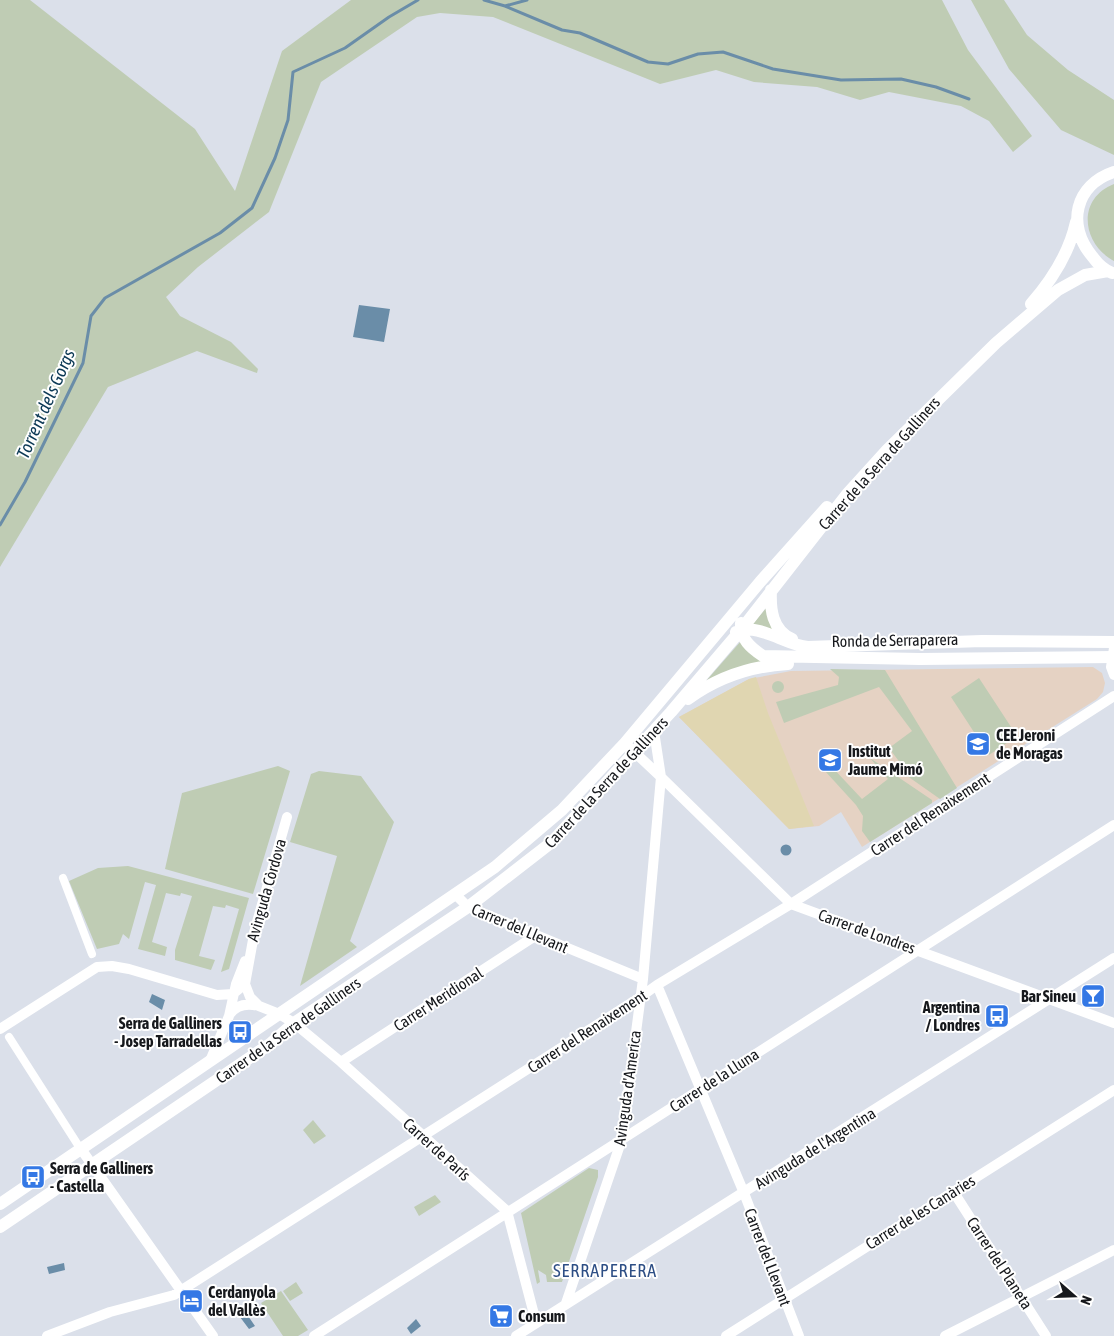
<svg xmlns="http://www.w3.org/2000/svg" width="1114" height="1336" viewBox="0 0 1114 1336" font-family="'Asap Condensed',sans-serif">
<rect width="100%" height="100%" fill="#dbe0ea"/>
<path fill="#e5d2c3" d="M 1093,667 L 1102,673 L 1105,683 L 1103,692 L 1097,699 L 862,847 L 841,812 L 819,826 L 789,829 L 679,717 L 749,679 L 791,671 Z"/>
<path fill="#bfccb4" d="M 0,0 L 30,0 L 195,129 L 235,191 L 282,51 L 351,0 L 942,0 L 968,50 L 1032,136 L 1013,152 L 989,121 L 961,106 L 889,92 L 860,100 L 817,87 L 754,82 L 716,70 L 660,84 L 493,17 L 440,13 L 417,17 L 321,82 L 269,212 L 198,267 L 166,297 L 180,316 L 231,342 L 258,369 L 257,373 L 197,351 L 108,387 L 0,567 Z
M 971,0 L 1004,0 L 1027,35 L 1068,70 L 1114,100 L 1114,155 L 1061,130 L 1009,69 Z
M 1114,184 L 1114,261 C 1082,244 1076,199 1114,184 Z
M 767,607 L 776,634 L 752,625 Z
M 741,641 L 765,661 L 706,681 Z
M 830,669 L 885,670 L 957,788 L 940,799 L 903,773 L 904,768 L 889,748 L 912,731 L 879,687 L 784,723 L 776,702 L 838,685 L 839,677 Z
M 979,678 L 1017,736 L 989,755 L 951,697 Z
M772 687a6 6 0 1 1 12 0a6 6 0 1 1-12 0Z
M 870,758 L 932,800 L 932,803 L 870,842 L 862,831 L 863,816 L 856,805 L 825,771 L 831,766 L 862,799 L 888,779 Z
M 278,766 L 290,771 L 253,894 L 165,869 L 182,793 Z
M 319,771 L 361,776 L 394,822 L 350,941 L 357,947 L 300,986 L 337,856 L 290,842 L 311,774 Z
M 128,866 L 249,898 L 229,969 L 221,972 L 239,909 L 226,905 L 225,908 L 213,906 L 199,956 L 215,960 L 211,970 L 175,960 L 175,950 L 192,896 L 181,893 L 180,896 L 166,893 L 152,942 L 167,947 L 165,956 L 138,949 L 156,885 L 145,882 L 129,939 L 123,934 L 119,944 L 97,949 L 69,881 L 98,868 Z
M 313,1120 L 326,1136 L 314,1144 L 303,1130 Z
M 589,1168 L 598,1170 L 598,1177 L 562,1282 L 547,1282 L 546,1275 L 538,1270 L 540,1282 L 537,1284 L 521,1213 Z
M 435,1195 L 441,1202 L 419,1216 L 414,1207 Z
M 296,1282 L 303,1293 L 290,1301 L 283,1291 Z
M 281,1291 L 308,1330 L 298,1336 L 283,1336 L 261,1303 Z"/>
<path fill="#e0d6b1" d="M 756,677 L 768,713 L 814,826 L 789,829 L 679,717 L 749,679 Z"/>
<path fill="#6a8da8" d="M 359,305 L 390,309 L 384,342 L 353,337 Z
M780.5 850a5.5 5.5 0 1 1 11 0a5.5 5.5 0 1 1-11 0Z
M 152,994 L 165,1000 L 162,1010 L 149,1002 Z
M 64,1263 L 65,1270 L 49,1274 L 47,1267 Z
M 246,1313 L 255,1326 L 249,1329 L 240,1317 Z
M 416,1319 L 421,1326 L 411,1334 L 407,1328 Z"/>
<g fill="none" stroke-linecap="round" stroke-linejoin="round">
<path stroke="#6a8da8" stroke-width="3" d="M 484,0 L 505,6 L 527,0
M 505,6 L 562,30 L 580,33 L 648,62 L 668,64 L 698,54 L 723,52 L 773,69 L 841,80 L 901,79 L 936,87 L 969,99
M 0,525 L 25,482 L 83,363 L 91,316 L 105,298 L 220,233 L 252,208 L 275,158 L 288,120 L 293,72 L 345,48 L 389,17 L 418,0"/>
<path stroke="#fff" stroke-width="8" d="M 63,878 L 92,954
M 9,1037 L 78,1145"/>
<path stroke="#fff" stroke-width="10" d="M 1114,648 L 1111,667 L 1114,675
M 654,731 L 661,777 L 791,904 L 1114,1023
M 456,895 L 468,907 L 643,979
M 255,929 L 245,984 L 250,997 L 259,1006 L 279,1014 L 294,1023 L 341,1062 L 507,1211 L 536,1322
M 253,936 L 287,817
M 657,985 L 744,1193 L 799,1336
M 230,1014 C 237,1004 247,1003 259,1006
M 0,1029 L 97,967 L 112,966 L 129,969 L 217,995 L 233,994 L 245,984
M 210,1061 L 229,1016 L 236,984 L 245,961
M 341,1062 L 535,936
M 81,1149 L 213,1336
M 953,1191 L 1046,1336
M 566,1303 L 622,1139 L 643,979 L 661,777 L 629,747
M 47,1336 L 110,1312 L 174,1295 L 639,998 L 657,985 L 791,904 L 1114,696
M 314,1336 L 1114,825
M 516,1336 L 1114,958
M 726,1336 L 1114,1090
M 945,1336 L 1114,1250"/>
<path stroke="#fff" stroke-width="12" d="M 1112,273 C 1104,270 1097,263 1092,256 C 1066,225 1075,185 1114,172
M 1031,304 C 1052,280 1069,254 1076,222
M 771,590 C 770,609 772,630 792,639
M 741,623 C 740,639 751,648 763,656 L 920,659 L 1114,657
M 736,632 C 758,622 785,645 808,647 L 982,641 L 1114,642
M 688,699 C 718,677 751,666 788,664
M 0,1204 L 495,867 L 562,810 L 625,743 L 760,582 L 827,507
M 0,1227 L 270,1044 L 294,1023 L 468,907 L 552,842 L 671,712 L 741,630 L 848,493 L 887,450 L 996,343 L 1058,290 L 1085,275 L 1108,271"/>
</g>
<defs>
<symbol id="school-square" viewBox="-11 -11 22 22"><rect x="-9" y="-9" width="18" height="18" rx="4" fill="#3478e5" stroke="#fff"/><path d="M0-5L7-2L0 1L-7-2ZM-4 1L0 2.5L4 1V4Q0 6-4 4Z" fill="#fff"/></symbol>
<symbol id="bar-square" viewBox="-11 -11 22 22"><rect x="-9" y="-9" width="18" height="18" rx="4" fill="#3478e5" stroke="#fff"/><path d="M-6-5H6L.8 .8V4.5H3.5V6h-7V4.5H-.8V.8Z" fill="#fff"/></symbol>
<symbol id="bus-square" viewBox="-11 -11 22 22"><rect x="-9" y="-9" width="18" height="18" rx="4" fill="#3478e5" stroke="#fff"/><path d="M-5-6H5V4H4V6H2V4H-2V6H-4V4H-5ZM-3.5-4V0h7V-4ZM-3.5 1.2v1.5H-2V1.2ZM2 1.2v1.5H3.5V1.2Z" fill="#fff"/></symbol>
<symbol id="hotel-square" viewBox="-11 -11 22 22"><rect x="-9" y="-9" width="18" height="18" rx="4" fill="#3478e5" stroke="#fff"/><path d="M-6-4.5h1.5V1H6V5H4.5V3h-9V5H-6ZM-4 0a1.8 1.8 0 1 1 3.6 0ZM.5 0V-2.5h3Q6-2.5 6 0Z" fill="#fff"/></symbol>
<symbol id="supermarket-square" viewBox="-11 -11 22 22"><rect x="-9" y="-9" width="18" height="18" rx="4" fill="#3478e5" stroke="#fff"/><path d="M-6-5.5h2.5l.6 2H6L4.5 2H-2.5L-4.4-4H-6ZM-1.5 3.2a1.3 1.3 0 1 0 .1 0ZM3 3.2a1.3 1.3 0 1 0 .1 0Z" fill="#fff"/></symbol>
</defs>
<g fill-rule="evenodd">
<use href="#school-square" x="964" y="730" width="28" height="28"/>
<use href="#school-square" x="816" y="746" width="28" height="28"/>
<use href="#bar-square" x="1079" y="982" width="28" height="28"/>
<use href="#bus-square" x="983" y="1002" width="28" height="28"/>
<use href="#bus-square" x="226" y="1018" width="28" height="28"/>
<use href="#bus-square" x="19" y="1163" width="28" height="28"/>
<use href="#hotel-square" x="177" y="1287" width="28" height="28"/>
<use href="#supermarket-square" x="487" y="1302" width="28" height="28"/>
</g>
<g text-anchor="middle" stroke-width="4" stroke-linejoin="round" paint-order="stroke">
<g font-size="16" fill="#16181c" stroke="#fff">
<text transform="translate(879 463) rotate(-48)" y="6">Carrer de la Serra de Galliners</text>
<text transform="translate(895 640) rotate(-1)" y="6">Ronda de Serraparera</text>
<text transform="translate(606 782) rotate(-47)" y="6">Carrer de la Serra de Galliners</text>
<text transform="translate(930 814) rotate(-33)" y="6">Carrer del Renaixement</text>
<text transform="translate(266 890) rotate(-74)" y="6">Avinguda Còrdova</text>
<text transform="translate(520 928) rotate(23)" y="6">Carrer del Llevant</text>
<text transform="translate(867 931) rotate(20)" y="6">Carrer de Londres</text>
<text transform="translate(438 999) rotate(-33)" y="6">Carrer Meridional</text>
<text transform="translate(288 1030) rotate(-35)" y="6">Carrer de la Serra de Galliners</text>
<text transform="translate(587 1031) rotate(-33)" y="6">Carrer del Renaixement</text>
<text transform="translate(714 1080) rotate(-33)" y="6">Carrer de la Lluna</text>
<text transform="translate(627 1088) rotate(-82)" y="6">Avinguda d'America</text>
<text transform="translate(815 1148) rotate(-32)" y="6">Avinguda de l'Argentina</text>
<text transform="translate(437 1149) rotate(42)" y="6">Carrer de París</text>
<text transform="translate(920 1212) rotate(-32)" y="6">Carrer de les Canàries</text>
<text transform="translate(768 1257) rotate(69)" y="6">Carrer del Llevant</text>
<text transform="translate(1000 1263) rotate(57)" y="6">Carrer del Planeta</text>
</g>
<g font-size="16" font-weight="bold" fill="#16181c" stroke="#fff" text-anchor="start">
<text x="996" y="741">CEE Jeroni<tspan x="996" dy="18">de Moragas</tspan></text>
<text x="848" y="757">Institut<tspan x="848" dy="18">Jaume Mimó</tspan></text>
<text x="1076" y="1002" text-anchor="end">Bar Sineu</text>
<text x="980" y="1013" text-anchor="end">Argentina<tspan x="980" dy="18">/ Londres</tspan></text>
<text x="222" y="1029" text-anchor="end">Serra de Galliners<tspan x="222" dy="18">- Josep Tarradellas</tspan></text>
<text x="50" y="1174">Serra de Galliners<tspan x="50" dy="18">- Castella</tspan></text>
<text x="208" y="1298">Cerdanyola<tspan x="208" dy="18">del Vallès</tspan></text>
<text x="518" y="1322">Consum</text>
</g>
<g font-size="18" font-style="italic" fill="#0c3955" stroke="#fff">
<text transform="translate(46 404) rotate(-66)" y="6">Torrent dels Gorgs</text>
</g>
<g font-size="18" letter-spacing="1" fill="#2d4e85" stroke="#fff">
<text x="605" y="1277">SERRAPERERA</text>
</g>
</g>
<g transform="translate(1074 1296) rotate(110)" stroke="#ffffff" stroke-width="4" paint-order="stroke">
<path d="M0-4L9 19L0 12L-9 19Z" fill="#16181c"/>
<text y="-8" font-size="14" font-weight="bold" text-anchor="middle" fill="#16181c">N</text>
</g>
</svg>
